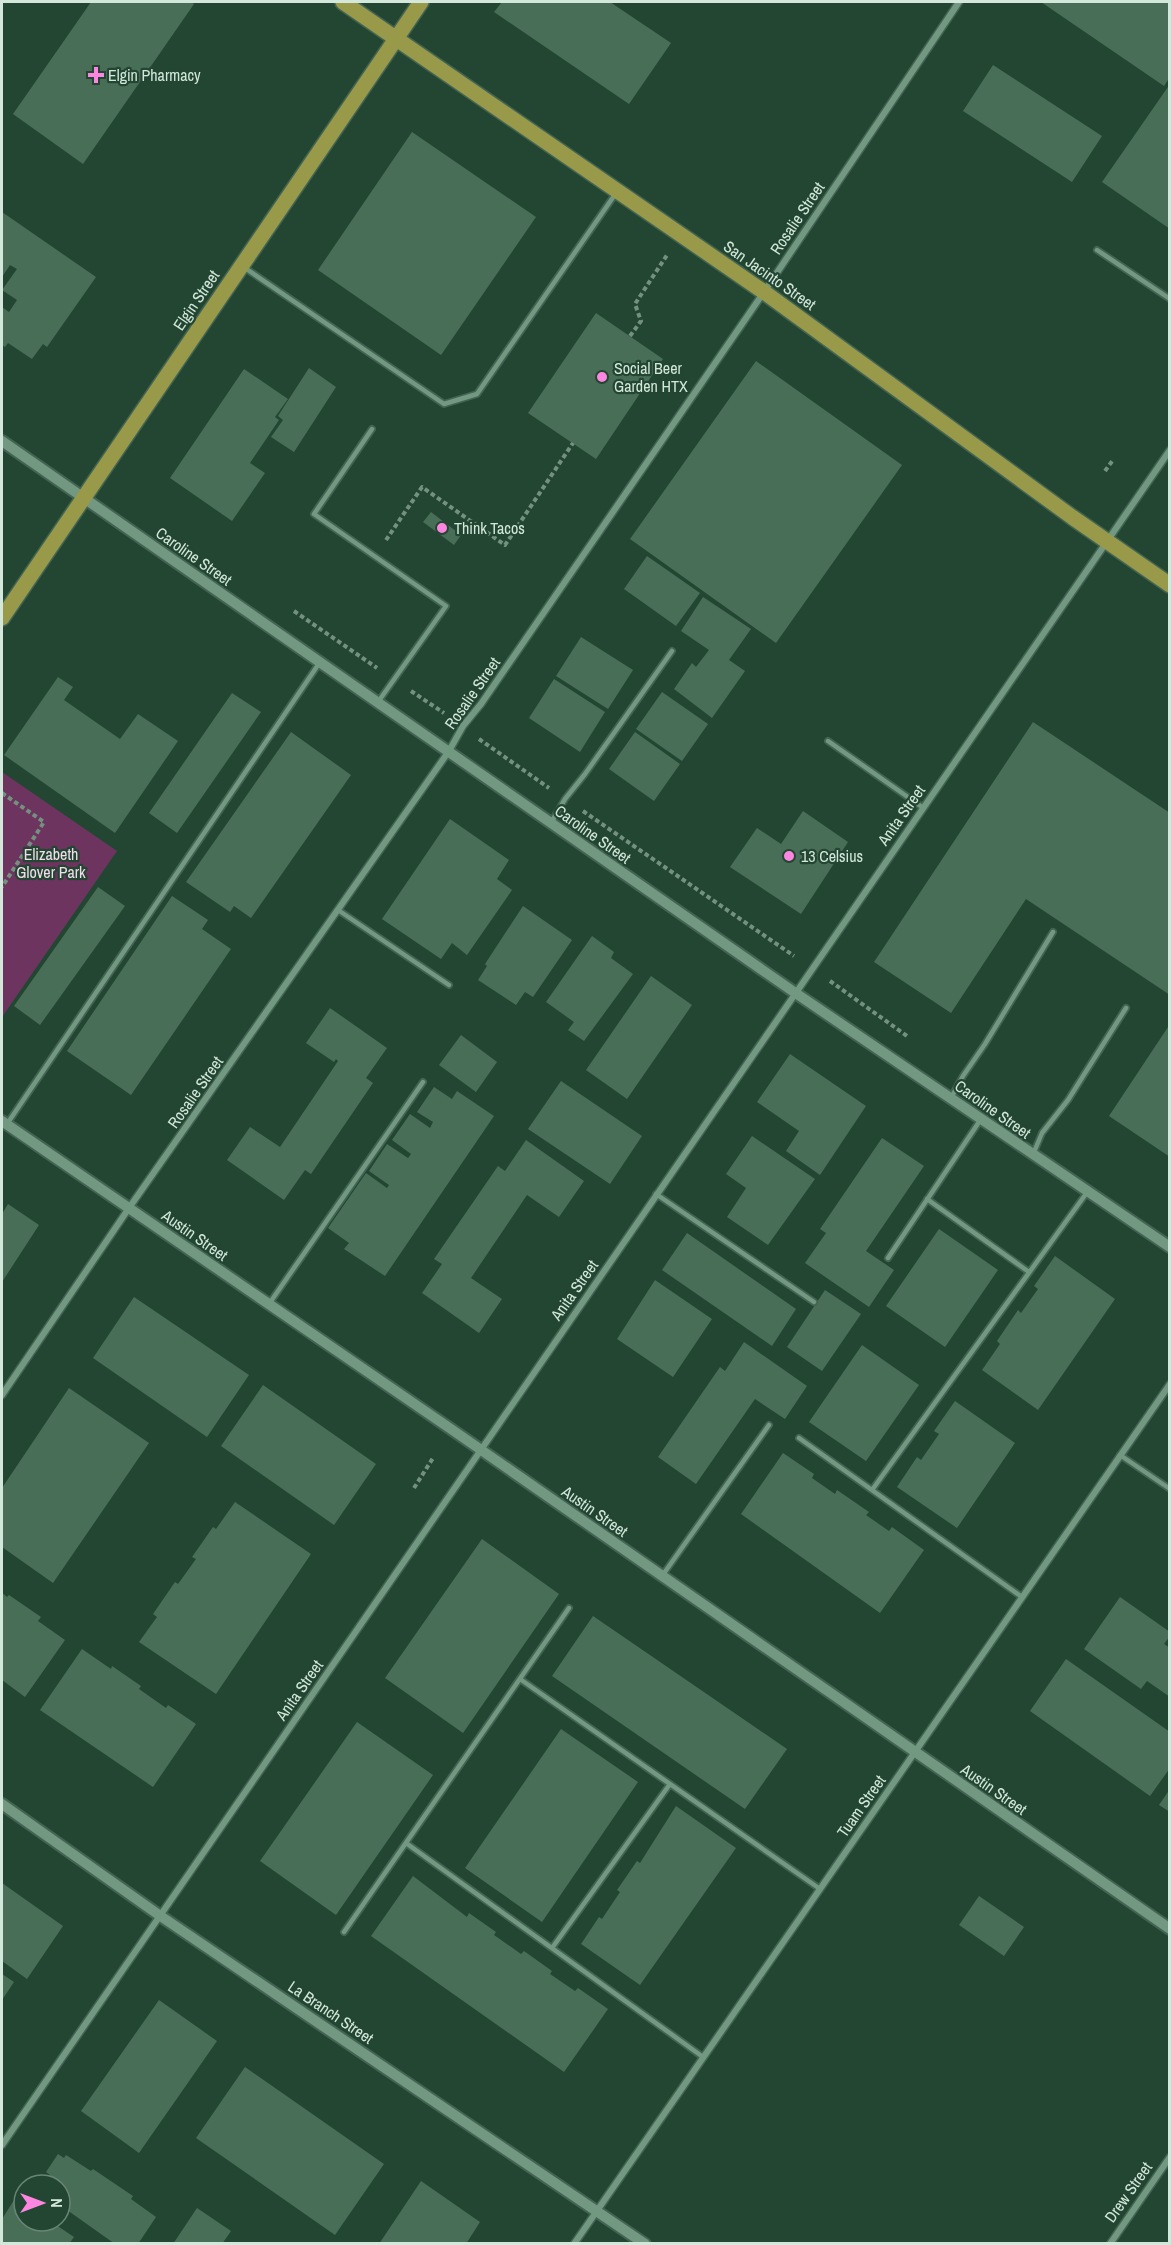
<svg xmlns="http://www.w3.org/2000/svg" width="1171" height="2245" viewBox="0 0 1171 2245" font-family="'Archivo Narrow',sans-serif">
<rect width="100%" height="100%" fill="#224632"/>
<path fill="#6e3460" d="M 2,772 L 117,851 L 2,1017 Z"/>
<path fill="#496e58" d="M 91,2 L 191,2 L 194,4 L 83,164 L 13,114 Z
M 502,2 L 610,2 L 671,43 L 629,104 L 494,12 Z
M 1041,2 L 1170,2 L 1170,77 L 1164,86 Z
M 993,65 L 1102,136 L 1072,182 L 963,111 Z
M 1170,84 L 1170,229 L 1102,182 Z
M 412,132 L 536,217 L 441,355 L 318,270 Z
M 2,212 L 96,277 L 47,347 L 43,344 L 32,359 L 8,343 L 5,347 L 2,345 L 2,307 L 9,312 L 17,300 L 2,290 L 17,269 L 10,265 L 2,277 Z
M 596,313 L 663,359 L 596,459 L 528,413 Z
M 756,361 L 902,465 L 776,643 L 630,539 Z
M 309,368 L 336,387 L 294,452 L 271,437 L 283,420 L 278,416 Z
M 244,369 L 288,399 L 275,417 L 279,420 L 250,463 L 265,473 L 232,521 L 170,478 Z
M 431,512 L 461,535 L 454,545 L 423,522 Z
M 647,556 L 700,593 L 676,626 L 624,589 Z
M 703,597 L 751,629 L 729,660 L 745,671 L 712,718 L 674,689 L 692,663 L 696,667 L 709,650 L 681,631 Z
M 581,637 L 633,670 L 608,709 L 556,676 Z
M 58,677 L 73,687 L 64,700 L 120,739 L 138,714 L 178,741 L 115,833 L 4,755 Z
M 554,679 L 605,712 L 580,752 L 529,718 Z
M 662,692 L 708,724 L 682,761 L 636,729 Z
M 232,693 L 261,712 L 177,833 L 149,813 Z
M 1033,722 L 1170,813 L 1170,995 L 1026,899 L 951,1013 L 874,962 Z
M 291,732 L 351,775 L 251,918 L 234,906 L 230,912 L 186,882 Z
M 635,732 L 680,764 L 654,801 L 609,769 Z
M 803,811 L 848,842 L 801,914 L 730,867 L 757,828 L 781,844 Z
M 450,819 L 509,860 L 497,879 L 512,890 L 467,955 L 452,943 L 441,959 L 382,919 Z
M 98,887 L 125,906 L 40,1025 L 14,1006 Z
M 172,896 L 208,920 L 202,929 L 231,949 L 131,1095 L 67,1051 Z
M 523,906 L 572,940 L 533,997 L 525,992 L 516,1005 L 478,980 L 487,966 L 485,964 Z
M 592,936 L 614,952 L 611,958 L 633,974 L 584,1041 L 568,1030 L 574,1022 L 546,1002 Z
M 651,976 L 692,1005 L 627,1099 L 586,1070 Z
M 330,1008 L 387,1048 L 366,1078 L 373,1083 L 311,1174 L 305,1170 L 284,1200 L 227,1160 L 250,1127 L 280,1147 L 338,1061 L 336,1059 L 334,1062 L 306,1043 Z
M 1170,1024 L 1170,1157 L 1109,1116 Z
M 461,1035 L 497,1062 L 476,1092 L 439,1065 Z
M 790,1054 L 866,1106 L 820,1175 L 786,1151 L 799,1131 L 757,1102 Z
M 561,1081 L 642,1136 L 610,1184 L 528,1129 Z
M 434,1087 L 452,1099 L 457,1091 L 494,1116 L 385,1276 L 344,1249 L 349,1243 L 328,1228 L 366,1173 L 387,1188 L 389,1185 L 369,1171 L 387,1144 L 408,1158 L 411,1154 L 392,1140 L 410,1114 L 430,1128 L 433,1122 L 417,1112 Z
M 752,1136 L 815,1179 L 768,1245 L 727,1217 L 746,1188 L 726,1174 Z
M 882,1138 L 924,1166 L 866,1251 L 894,1270 L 869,1307 L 805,1263 L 826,1233 L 820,1229 Z
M 526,1140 L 584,1181 L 559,1217 L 527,1195 L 471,1278 L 502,1299 L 479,1333 L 422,1293 L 442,1264 L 434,1259 L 498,1166 L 505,1171 Z
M 8,1204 L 39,1225 L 2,1282 L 2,1214 Z
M 939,1229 L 998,1270 L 945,1347 L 886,1306 Z
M 687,1233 L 796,1309 L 772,1346 L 662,1270 Z
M 1055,1256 L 1115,1299 L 1038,1410 L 982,1370 L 1000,1344 L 997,1341 L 1018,1310 L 1021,1313 L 1038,1289 L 1034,1286 Z
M 655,1280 L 712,1319 L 673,1377 L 617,1339 Z
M 825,1290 L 861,1314 L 822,1371 L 787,1347 Z
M 134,1297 L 249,1375 L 207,1437 L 93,1358 Z
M 744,1342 L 807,1386 L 785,1419 L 755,1399 L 696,1484 L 658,1457 L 720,1367 L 725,1371 Z
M 862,1345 L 919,1385 L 866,1461 L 809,1422 Z
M 263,1385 L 376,1464 L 334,1525 L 221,1446 Z
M 69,1388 L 149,1443 L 53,1583 L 2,1547 L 2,1488 Z
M 955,1401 L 1015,1443 L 957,1528 L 897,1487 L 917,1457 L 921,1460 L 939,1434 L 934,1431 Z
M 783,1453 L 814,1474 L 812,1478 L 835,1494 L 837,1490 L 869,1512 L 866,1515 L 889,1531 L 892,1527 L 924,1550 L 880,1613 L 741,1514 Z
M 235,1502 L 311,1554 L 216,1694 L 139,1642 L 157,1617 L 153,1614 L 175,1582 L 178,1584 L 196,1559 L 192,1557 L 213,1527 L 216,1529 Z
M 482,1539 L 559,1594 L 463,1733 L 385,1678 Z
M 2,1593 L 7,1597 L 9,1595 L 41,1617 L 38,1621 L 65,1640 L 25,1697 L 2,1680 Z
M 1120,1597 L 1170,1632 L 1170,1636 L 1164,1644 L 1170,1648 L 1170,1697 L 1147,1681 L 1141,1689 L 1084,1649 Z
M 593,1616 L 787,1749 L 745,1809 L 552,1676 Z
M 82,1649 L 111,1669 L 112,1666 L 141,1686 L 139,1689 L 166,1708 L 168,1705 L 196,1724 L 153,1787 L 40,1710 Z
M 1066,1659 L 1170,1732 L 1170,1768 L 1150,1796 L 1030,1711 Z
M 357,1722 L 433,1775 L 336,1915 L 260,1861 Z
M 561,1729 L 638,1782 L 542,1922 L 465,1868 Z
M 1170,1789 L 1170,1812 L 1159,1805 Z
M 676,1806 L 736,1848 L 640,1985 L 581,1944 L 599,1917 L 602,1919 L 620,1892 L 617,1890 L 637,1861 L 640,1863 Z
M 413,1876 L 467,1917 L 469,1913 L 496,1932 L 494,1935 L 521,1954 L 524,1951 L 552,1971 L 550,1974 L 575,1991 L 578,1988 L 608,2009 L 564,2072 L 371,1936 Z
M 2,1883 L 63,1926 L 27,1979 L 2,1961 Z
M 979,1896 L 1024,1927 L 1004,1956 L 959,1925 Z
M 2,1974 L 14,1982 L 2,2000 Z
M 159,2000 L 217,2041 L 139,2153 L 81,2111 Z
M 245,2067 L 384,2164 L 335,2235 L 196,2138 Z
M 58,2154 L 64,2158 L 66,2155 L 91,2171 L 93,2169 L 133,2196 L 131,2199 L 156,2217 L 138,2244 L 115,2244 L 60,2205 L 60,2185 L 44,2185 L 50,2175 L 46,2172 Z
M 421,2181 L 480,2222 L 466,2244 L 379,2244 Z
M 16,2197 L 24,2203 L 24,2221 L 50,2221 L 74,2237 L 69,2244 L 2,2244 L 2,2219 Z
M 197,2208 L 231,2231 L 222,2244 L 173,2244 Z"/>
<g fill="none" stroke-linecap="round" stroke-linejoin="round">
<defs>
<path id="service" d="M 1097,250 L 1170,299
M 245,268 L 444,404 L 477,394 L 616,193
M 372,429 L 314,514 L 446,606 L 378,702
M 828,741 L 922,807
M 551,823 L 565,799 L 585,774 L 672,651
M 338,910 L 449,985
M 951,1098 L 963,1076 L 985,1044 L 1053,932
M 7,1124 L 320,662
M 1034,1152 L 1042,1133 L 1068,1100 L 1126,1008
M 656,1194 L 814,1302
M 927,1199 L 1029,1272
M 888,1258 L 981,1119
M 269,1304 L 423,1082
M 799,1438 L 1022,1597
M 1120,1455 L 1170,1489
M 872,1490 L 1088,1191
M 662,1576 L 769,1425
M 520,1679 L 820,1889
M 406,1843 L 703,2057
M 344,1932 L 569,1608
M 552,1948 L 670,1784"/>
<path id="minor" d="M 2,1395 L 129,1208 L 449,751 L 463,726 L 481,704 L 764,292 L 959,2
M 2,2145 L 1170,450
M 574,2244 L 1170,1384
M 1110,2244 L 1170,2157"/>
<path id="tertiary" d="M 2,441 L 794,992 L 1170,1247
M 2,1121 L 451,1429 L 1170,1929
M 2,1804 L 159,1915 L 645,2244"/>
<path id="primary" d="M 343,2 L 764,292 L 1072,517 L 1170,585
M 2,618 L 421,2"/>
</defs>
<use href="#service" stroke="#446453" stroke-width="8"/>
<use href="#minor" stroke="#446453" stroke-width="9"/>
<use href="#tertiary" stroke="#446453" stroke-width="14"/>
<use href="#primary" stroke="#446453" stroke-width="18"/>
<path stroke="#749180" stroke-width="4" stroke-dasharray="4.5 3" stroke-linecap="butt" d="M 630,336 L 641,321 L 635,304 L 667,255
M 1105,471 L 1113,460
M 386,540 L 422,487 L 505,545 L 573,443
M 294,611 L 377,668
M 411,691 L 444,713
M 479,739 L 549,788
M 2,793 L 44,822 L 2,887
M 583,811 L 794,956
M 830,981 L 907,1036
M 414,1488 L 433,1458"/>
<use href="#service" stroke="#729881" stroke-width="4.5"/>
<use href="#minor" stroke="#729881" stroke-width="6"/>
<use href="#tertiary" stroke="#729881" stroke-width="10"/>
<use href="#primary" stroke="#989949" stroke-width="15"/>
</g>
<g fill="#fe86e0" stroke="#224632" stroke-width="2">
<path d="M93 66h6v6h6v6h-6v6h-6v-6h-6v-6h6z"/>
<circle cx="602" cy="377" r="6"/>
<circle cx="442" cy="528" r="6"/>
<circle cx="789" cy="856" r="6"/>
</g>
<g text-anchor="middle" stroke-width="4.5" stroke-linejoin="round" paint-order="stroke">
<g font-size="16" fill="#d3e7da" stroke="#224632" text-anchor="start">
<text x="108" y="81">Elgin Pharmacy</text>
<text x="614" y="374">Social Beer<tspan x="614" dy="18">Garden HTX</tspan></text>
<text x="454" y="534">Think Tacos</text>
<text x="801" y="862">13 Celsius</text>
</g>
<g font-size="16" fill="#d3e7da" stroke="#224632">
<text transform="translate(797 218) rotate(-56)" y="6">Rosalie Street</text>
<text transform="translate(770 275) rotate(35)" y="6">San Jacinto Street</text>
<text transform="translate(196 300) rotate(-56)" y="6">Elgin Street</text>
<text transform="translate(194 556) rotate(35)" y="6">Caroline Street</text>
<text transform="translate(472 693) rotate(-55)" y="6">Rosalie Street</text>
<text transform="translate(901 815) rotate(-55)" y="6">Anita Street</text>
<text transform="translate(593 834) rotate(35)" y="6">Caroline Street</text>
<text transform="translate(195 1092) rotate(-55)" y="6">Rosalie Street</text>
<text transform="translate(993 1109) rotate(35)" y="6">Caroline Street</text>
<text transform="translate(195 1235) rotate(35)" y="6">Austin Street</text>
<text transform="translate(574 1290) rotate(-55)" y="6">Anita Street</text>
<text transform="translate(595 1511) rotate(35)" y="6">Austin Street</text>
<text transform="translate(299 1690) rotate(-55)" y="6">Anita Street</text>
<text transform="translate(994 1789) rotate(35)" y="6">Austin Street</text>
<text transform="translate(861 1806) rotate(-55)" y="6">Tuam Street</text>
<text transform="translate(331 2012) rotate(34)" y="6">La Branch Street</text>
<text transform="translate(1128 2192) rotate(-55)" y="6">Drew Street</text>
</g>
<g font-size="16" fill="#f3dcec" stroke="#224632">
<text x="51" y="860">Elizabeth<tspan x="51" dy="18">Glover Park</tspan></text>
</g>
</g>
<rect width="1171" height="2245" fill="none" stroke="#d3e7da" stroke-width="6"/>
<g transform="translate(42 2203) rotate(90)"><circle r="28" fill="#224632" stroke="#698675" stroke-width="1.5"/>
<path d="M0-4.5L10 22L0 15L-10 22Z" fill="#fe86e0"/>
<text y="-9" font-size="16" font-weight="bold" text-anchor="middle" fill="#d3e7da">N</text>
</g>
</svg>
